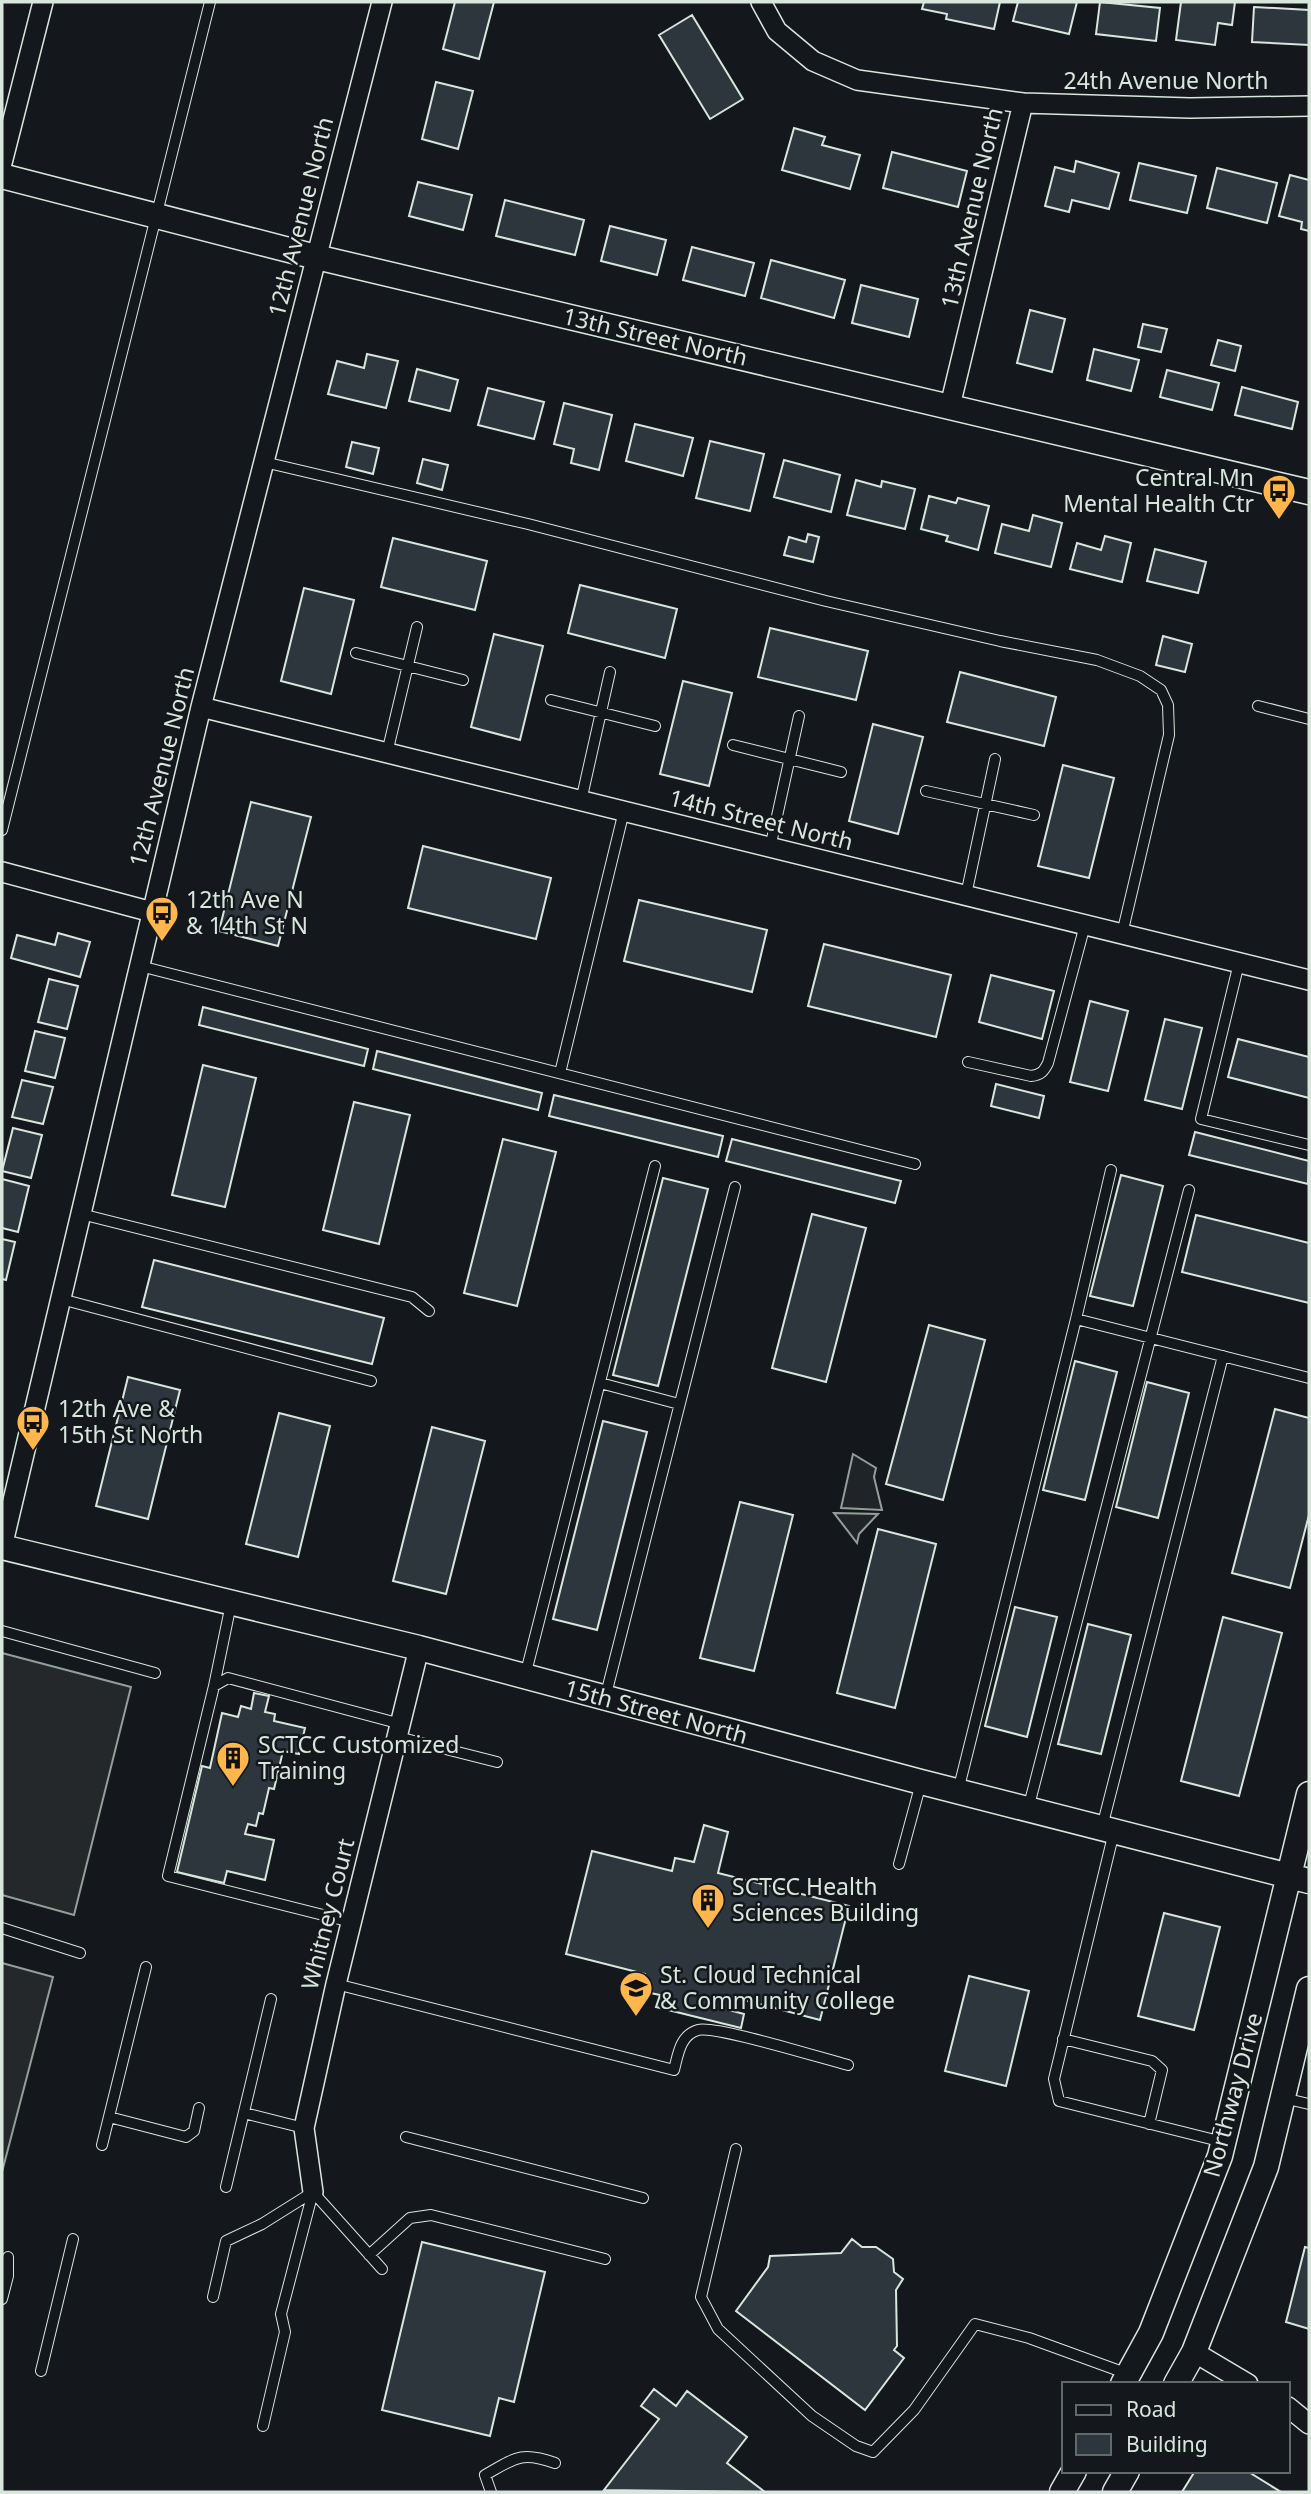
<svg xmlns="http://www.w3.org/2000/svg" width="1311" height="2494" viewBox="0 0 1311 2494" font-family="'Noto Sans',sans-serif">
<rect width="100%" height="100%" fill="#14181c"/>
<path fill="#202428" stroke="#939e99" stroke-width="2" d="M 853,1454 L 876,1468 L 874,1477 L 882,1510 L 841,1508 Z
M 834,1513 L 878,1514 L 859,1534 L 857,1543 Z"/>
<path fill="#24282b" stroke="#939e99" stroke-width="2" d="M 2,1653 L 131,1687 L 74,1915 L 2,1895 Z
M 2,1963 L 53,1977 L 2,2172 Z"/>
<path fill="#2c363c" stroke="#d8e6dc" stroke-width="2" d="M 455,2 L 494,2 L 479,59 L 443,49 Z
M 924,2 L 1000,2 L 994,29 L 946,19 L 947,14 L 922,9 Z
M 1018,2 L 1077,2 L 1069,34 L 1013,21 Z
M 1100,2 L 1160,8 L 1156,41 L 1096,34 Z
M 1181,2 L 1235,2 L 1232,25 L 1218,23 L 1215,45 L 1176,40 Z
M 1254,7 L 1309,10 L 1309,45 L 1252,42 Z
M 692,15 L 743,99 L 710,119 L 659,35 Z
M 436,82 L 473,91 L 458,149 L 422,139 Z
M 794,128 L 825,137 L 822,145 L 860,155 L 850,189 L 782,170 Z
M 892,152 L 967,171 L 958,207 L 883,188 Z
M 1076,161 L 1119,173 L 1109,209 L 1072,200 L 1069,212 L 1045,206 L 1055,167 L 1074,172 Z
M 1139,163 L 1196,176 L 1187,213 L 1130,200 Z
M 1217,168 L 1277,183 L 1267,223 L 1207,208 Z
M 1290,175 L 1309,180 L 1309,231 L 1301,229 L 1302,222 L 1279,216 Z
M 418,182 L 472,195 L 463,230 L 409,216 Z
M 505,200 L 584,220 L 575,255 L 496,236 Z
M 610,226 L 666,240 L 657,275 L 601,261 Z
M 692,247 L 754,263 L 745,296 L 683,280 Z
M 771,260 L 845,280 L 834,318 L 761,298 Z
M 861,285 L 918,299 L 909,337 L 852,323 Z
M 1030,310 L 1065,319 L 1052,372 L 1017,363 Z
M 1143,324 L 1167,329 L 1161,352 L 1138,347 Z
M 1218,340 L 1241,346 L 1235,371 L 1211,365 Z
M 1094,349 L 1139,360 L 1131,391 L 1087,380 Z
M 367,354 L 398,361 L 386,408 L 328,394 L 337,361 L 364,368 Z
M 417,369 L 458,380 L 450,411 L 409,401 Z
M 1167,370 L 1219,383 L 1212,410 L 1160,397 Z
M 1242,387 L 1298,402 L 1292,429 L 1235,415 Z
M 488,388 L 544,402 L 534,439 L 478,425 Z
M 564,403 L 612,415 L 599,470 L 571,463 L 574,449 L 554,444 Z
M 635,424 L 693,438 L 683,476 L 626,461 Z
M 710,441 L 764,454 L 750,511 L 696,498 Z
M 352,442 L 379,448 L 373,474 L 346,467 Z
M 423,459 L 448,465 L 442,490 L 417,483 Z
M 784,460 L 840,475 L 831,512 L 774,497 Z
M 856,480 L 881,487 L 882,481 L 915,489 L 905,529 L 847,515 Z
M 929,496 L 956,503 L 958,498 L 989,506 L 978,550 L 946,541 L 948,536 L 921,529 Z
M 1033,515 L 1062,523 L 1051,567 L 995,553 L 1002,524 L 1029,531 Z
M 808,534 L 819,537 L 813,562 L 784,555 L 789,537 L 806,542 Z
M 1105,536 L 1131,543 L 1122,582 L 1070,569 L 1077,543 L 1101,550 Z
M 393,538 L 487,561 L 475,610 L 381,587 Z
M 1155,549 L 1206,562 L 1198,593 L 1147,581 Z
M 580,585 L 677,609 L 665,658 L 568,633 Z
M 304,588 L 354,600 L 331,694 L 281,681 Z
M 770,628 L 868,651 L 856,700 L 758,677 Z
M 494,634 L 543,646 L 520,740 L 471,727 Z
M 1163,636 L 1192,644 L 1185,672 L 1156,665 Z
M 960,672 L 1056,697 L 1044,746 L 947,722 Z
M 683,681 L 732,693 L 709,786 L 660,774 Z
M 873,724 L 923,737 L 898,834 L 849,821 Z
M 1063,765 L 1114,778 L 1089,878 L 1038,866 Z
M 251,802 L 311,817 L 278,946 L 219,931 Z
M 423,846 L 551,878 L 536,939 L 408,908 Z
M 639,900 L 767,930 L 752,992 L 624,961 Z
M 58,933 L 90,942 L 80,977 L 11,958 L 17,935 L 55,945 Z
M 824,944 L 951,975 L 936,1037 L 808,1006 Z
M 991,975 L 1054,991 L 1042,1039 L 979,1022 Z
M 49,979 L 78,986 L 67,1029 L 38,1022 Z
M 1090,1001 L 1128,1011 L 1108,1091 L 1070,1082 Z
M 203,1007 L 368,1049 L 364,1066 L 199,1025 Z
M 1165,1019 L 1202,1028 L 1182,1109 L 1145,1100 Z
M 35,1031 L 65,1038 L 55,1078 L 25,1071 Z
M 1238,1039 L 1309,1057 L 1309,1098 L 1228,1077 Z
M 377,1051 L 542,1093 L 538,1110 L 373,1069 Z
M 203,1065 L 256,1078 L 225,1207 L 172,1195 Z
M 22,1080 L 53,1087 L 43,1124 L 12,1117 Z
M 996,1084 L 1044,1096 L 1039,1118 L 991,1106 Z
M 554,1095 L 723,1136 L 718,1157 L 549,1116 Z
M 354,1102 L 410,1115 L 379,1244 L 323,1230 Z
M 13,1128 L 42,1135 L 31,1178 L 2,1171 Z
M 1195,1132 L 1309,1161 L 1308,1184 L 1189,1155 Z
M 503,1139 L 556,1152 L 517,1306 L 464,1293 Z
M 732,1139 L 901,1181 L 895,1203 L 726,1161 Z
M 1121,1175 L 1163,1186 L 1133,1306 L 1090,1296 Z
M 663,1178 L 708,1189 L 658,1386 L 613,1375 Z
M 2,1179 L 29,1186 L 18,1232 L 2,1228 Z
M 812,1214 L 866,1228 L 826,1382 L 772,1368 Z
M 1196,1215 L 1309,1243 L 1309,1303 L 1182,1272 Z
M 2,1239 L 15,1242 L 6,1280 L 2,1279 Z
M 154,1260 L 384,1318 L 372,1364 L 142,1307 Z
M 929,1325 L 985,1340 L 943,1500 L 886,1484 Z
M 1075,1361 L 1117,1372 L 1085,1500 L 1043,1490 Z
M 128,1377 L 180,1390 L 148,1519 L 96,1506 Z
M 1147,1382 L 1189,1393 L 1158,1518 L 1116,1507 Z
M 1275,1409 L 1309,1418 L 1309,1515 L 1290,1588 L 1232,1573 Z
M 279,1413 L 330,1426 L 298,1557 L 246,1544 Z
M 603,1421 L 647,1432 L 597,1630 L 553,1619 Z
M 432,1427 L 485,1441 L 446,1594 L 393,1581 Z
M 740,1502 L 793,1515 L 754,1671 L 700,1658 Z
M 878,1529 L 936,1544 L 895,1708 L 837,1693 Z
M 1015,1607 L 1057,1617 L 1027,1737 L 985,1726 Z
M 1223,1617 L 1282,1633 L 1239,1796 L 1181,1781 Z
M 1088,1624 L 1131,1635 L 1101,1754 L 1058,1744 Z
M 254,1693 L 269,1696 L 265,1712 L 275,1714 L 274,1721 L 305,1728 L 299,1754 L 283,1751 L 274,1789 L 269,1788 L 263,1814 L 259,1813 L 256,1826 L 248,1824 L 245,1834 L 274,1840 L 265,1880 L 227,1871 L 224,1883 L 177,1872 L 202,1766 L 210,1768 L 222,1713 L 238,1717 L 241,1706 L 251,1709 Z
M 704,1825 L 728,1832 L 718,1873 L 849,1906 L 820,2020 L 732,1997 L 729,2010 L 744,2014 L 741,2028 L 656,2007 L 660,1995 L 641,1991 L 645,1974 L 566,1954 L 592,1851 L 672,1871 L 675,1858 L 694,1862 Z
M 1164,1913 L 1220,1927 L 1194,2030 L 1138,2016 Z
M 969,1976 L 1029,1991 L 1006,2086 L 945,2071 Z
M 852,2239 L 862,2247 L 876,2247 L 893,2259 L 894,2272 L 903,2279 L 896,2290 L 897,2346 L 894,2350 L 904,2358 L 865,2410 L 736,2311 L 768,2267 L 770,2256 L 841,2253 Z
M 422,2242 L 545,2272 L 514,2402 L 499,2398 L 490,2436 L 382,2410 Z
M 1305,2247 L 1309,2248 L 1309,2329 L 1286,2322 Z
M 654,2389 L 676,2406 L 687,2391 L 747,2437 L 727,2463 L 765,2492 L 604,2490 L 659,2419 L 641,2406 Z
M 1195,2471 L 1247,2471 L 1281,2492 L 1182,2492 Z"/>
<g fill="none" stroke-linecap="round" stroke-linejoin="round">
<defs>
<path id="service" d="M 264,462 L 528,524 L 826,601 L 1000,641 L 1097,660 L 1140,676 L 1161,690 L 1168,705 L 1169,735 L 1122,934
M 356,653 L 463,680
M 551,700 L 655,726
M 1258,706 L 1309,719
M 733,745 L 841,772
M 387,753 L 417,627
M 926,791 L 1034,815
M 581,801 L 610,672
M 2,830 L 210,2
M 770,848 L 799,716
M 966,895 L 995,759
M 1239,963 L 1201,1119 L 1309,1145
M 140,966 L 915,1164
M 968,1062 L 1031,1076 C 1041,1075 1044,1071 1048,1063 L 1085,925
M 560,1073 L 624,811
M 81,1214 L 412,1297 L 429,1311
M 61,1299 L 371,1381
M 1076,1319 L 1111,1170
M 600,1383 L 679,1404
M 2,1631 L 155,1673
M 525,1676 L 655,1166
M 214,1686 L 231,1604
M 605,1698 L 735,1187
M 398,1737 L 497,1762
M 958,1791 L 1076,1319 L 1309,1378
M 1028,1809 L 1189,1190
M 1102,1827 L 1223,1356
M 1114,1832 L 1054,2079 L 1059,2101 L 1223,2142
M 899,1864 L 921,1783
M 351,1922 L 168,1876 L 214,1686 L 228,1678 L 401,1724
M 2,1928 L 80,1953
M 336,1984 L 674,2070 C 678,2055 680,2035 698,2030 C 716,2025 824,2059 848,2065
M 1063,2039 L 1152,2061 L 1162,2070 L 1149,2124
M 1283,2098 L 1309,2104
M 244,2113 L 304,2128
M 109,2117 L 186,2137 L 194,2131 L 199,2108
M 406,2137 L 643,2198
M 102,2145 L 146,1967
M 736,2149 L 701,2297 L 718,2329 L 812,2416 L 856,2446 L 873,2452 L 914,2410 L 975,2324 L 1029,2338 L 1128,2374
M 226,2187 L 271,1999
M 313,2192 L 382,2269
M 369,2255 L 410,2218 L 431,2215 L 605,2259
M 213,2297 L 226,2241 L 262,2224 L 313,2192
M 2,2299 L 8,2276 L 8,2257
M 41,2371 L 73,2239
M 263,2426 L 285,2332 L 281,2314 L 313,2192
M 491,2492 L 485,2475 C 515,2458 521,2451 555,2463"/>
<path id="minor" d="M 761,2 L 777,31 L 813,61 L 857,80 L 1023,103 L 950,406
M 1023,103 L 1190,108 L 1309,106
M 2,163 L 43,2
M 201,707 L 1309,980
M 2,872 L 152,912
M 2,1547 L 201,707 L 382,2
M 313,2192 L 304,2128 L 336,1984 L 419,1648
M 1194,2352 L 1248,2384
M 1288,2407 L 1309,2424"/>
<path id="tertiary" d="M 2,176 L 316,257 L 1309,492
M 2,1547 L 419,1648 L 921,1782 L 1309,1881
M 1123,2384 L 1151,2333 L 1220,2156 L 1309,1794
M 1176,2384 L 1194,2352 L 1266,2167 L 1309,1989
M 1062,2492 L 1074,2471
M 1115,2492 L 1127,2471"/>
</defs>
<use href="#service" stroke="#d8e6dc" stroke-width="12"/>
<use href="#minor" stroke="#d8e6dc" stroke-width="22"/>
<use href="#tertiary" stroke="#d8e6dc" stroke-width="27"/>
<use href="#service" stroke="#14181c" stroke-width="10"/>
<use href="#minor" stroke="#14181c" stroke-width="19"/>
<use href="#tertiary" stroke="#14181c" stroke-width="24"/>
</g>
<defs>
<symbol id="bus-pin" viewBox="-11 -11 22 30"><path d="M0 17L-7.5 6A9.5 9.5 0 1 1 7.5 6Z" fill="#ffb74d" stroke="#14181c"/><path d="M-5-6H5V4H4V6H2V4H-2V6H-4V4H-5ZM-3.5-4V0h7V-4ZM-3.5 1.2v1.5H-2V1.2ZM2 1.2v1.5H3.5V1.2Z" fill="#111"/></symbol>
<symbol id="building-pin" viewBox="-11 -11 22 30"><path d="M0 17L-7.5 6A9.5 9.5 0 1 1 7.5 6Z" fill="#ffb74d" stroke="#14181c"/><path d="M-4-6H4V6H1V3H-1V6H-4ZM-2.5-4.3h1.7v1.8h-1.7ZM.8-4.3h1.7v1.8H.8ZM-2.5-1h1.7V.8h-1.7ZM.8-1h1.7V.8H.8Z" fill="#111"/></symbol>
<symbol id="university-pin" viewBox="-11 -11 22 30"><path d="M0 17L-7.5 6A9.5 9.5 0 1 1 7.5 6Z" fill="#ffb74d" stroke="#14181c"/><path d="M0-5L7-2L0 1L-7-2ZM-4 1L0 2.5L4 1V4Q0 6-4 4Z" fill="#111"/></symbol>
</defs>
<g fill-rule="evenodd">
<use href="#bus-pin" x="1260" y="472" width="38" height="52"/>
<use href="#bus-pin" x="143" y="894" width="38" height="52"/>
<use href="#bus-pin" x="14" y="1403" width="38" height="52"/>
<use href="#building-pin" x="214" y="1739" width="38" height="52"/>
<use href="#building-pin" x="689" y="1881" width="38" height="52"/>
<use href="#university-pin" x="617" y="1969" width="38" height="52"/>
</g>
<g text-anchor="middle" stroke-width="5" stroke-linejoin="round" paint-order="stroke">
<g font-size="23" fill="#d8e6dc" stroke="#14181c">
<text x="1166" y="89">24th Avenue North</text>
<text transform="translate(972 208) rotate(-77)" y="8">13th Avenue North</text>
<text transform="translate(301 217) rotate(-76)" y="8">12th Avenue North</text>
<text transform="translate(655 337) rotate(13)" y="8">13th Street North</text>
<text transform="translate(162 767) rotate(-76)" y="8">12th Avenue North</text>
<text transform="translate(761 820) rotate(14)" y="8">14th Street North</text>
<text transform="translate(656 1712) rotate(15)" y="8">15th Street North</text>
<text transform="translate(328 1914) rotate(-76)" y="8">Whitney Court</text>
<text transform="translate(1233 2095) rotate(-75)" y="8">Northway Drive</text>
</g>
<g font-size="23" fill="#d8e6dc" stroke="#14181c" text-anchor="start">
<text x="1254" y="486" text-anchor="end">Central Mn<tspan x="1254" dy="26">Mental Health Ctr</tspan></text>
<text x="186" y="908">12th Ave N<tspan x="186" dy="26">&amp; 14th St N</tspan></text>
<text x="58" y="1417">12th Ave &amp;<tspan x="58" dy="26">15th St North</tspan></text>
<text x="258" y="1753">SCTCC Customized<tspan x="258" dy="26">Training</tspan></text>
<text x="732" y="1895">SCTCC Health<tspan x="732" dy="26">Sciences Building</tspan></text>
<text x="660" y="1983">St. Cloud Technical<tspan x="660" dy="26">&amp; Community College</tspan></text>
</g>
</g>
<rect width="1311" height="2494" fill="none" stroke="#d8e6dc" stroke-width="7"/>
<rect x="1062" y="2382" width="228" height="91" fill="#14181c" stroke="#626a69" stroke-width="2"/>
<rect x="1076" y="2405" width="35" height="10" fill="#14181c" stroke="#626a69" stroke-width="2"/>
<text x="1126" y="2417" font-size="21" fill="#d8e6dc">Road</text>
<rect x="1076" y="2434" width="35" height="21" fill="#2c363c" stroke="#626a69" stroke-width="2"/>
<text x="1126" y="2452" font-size="21" fill="#d8e6dc">Building</text>
</svg>
